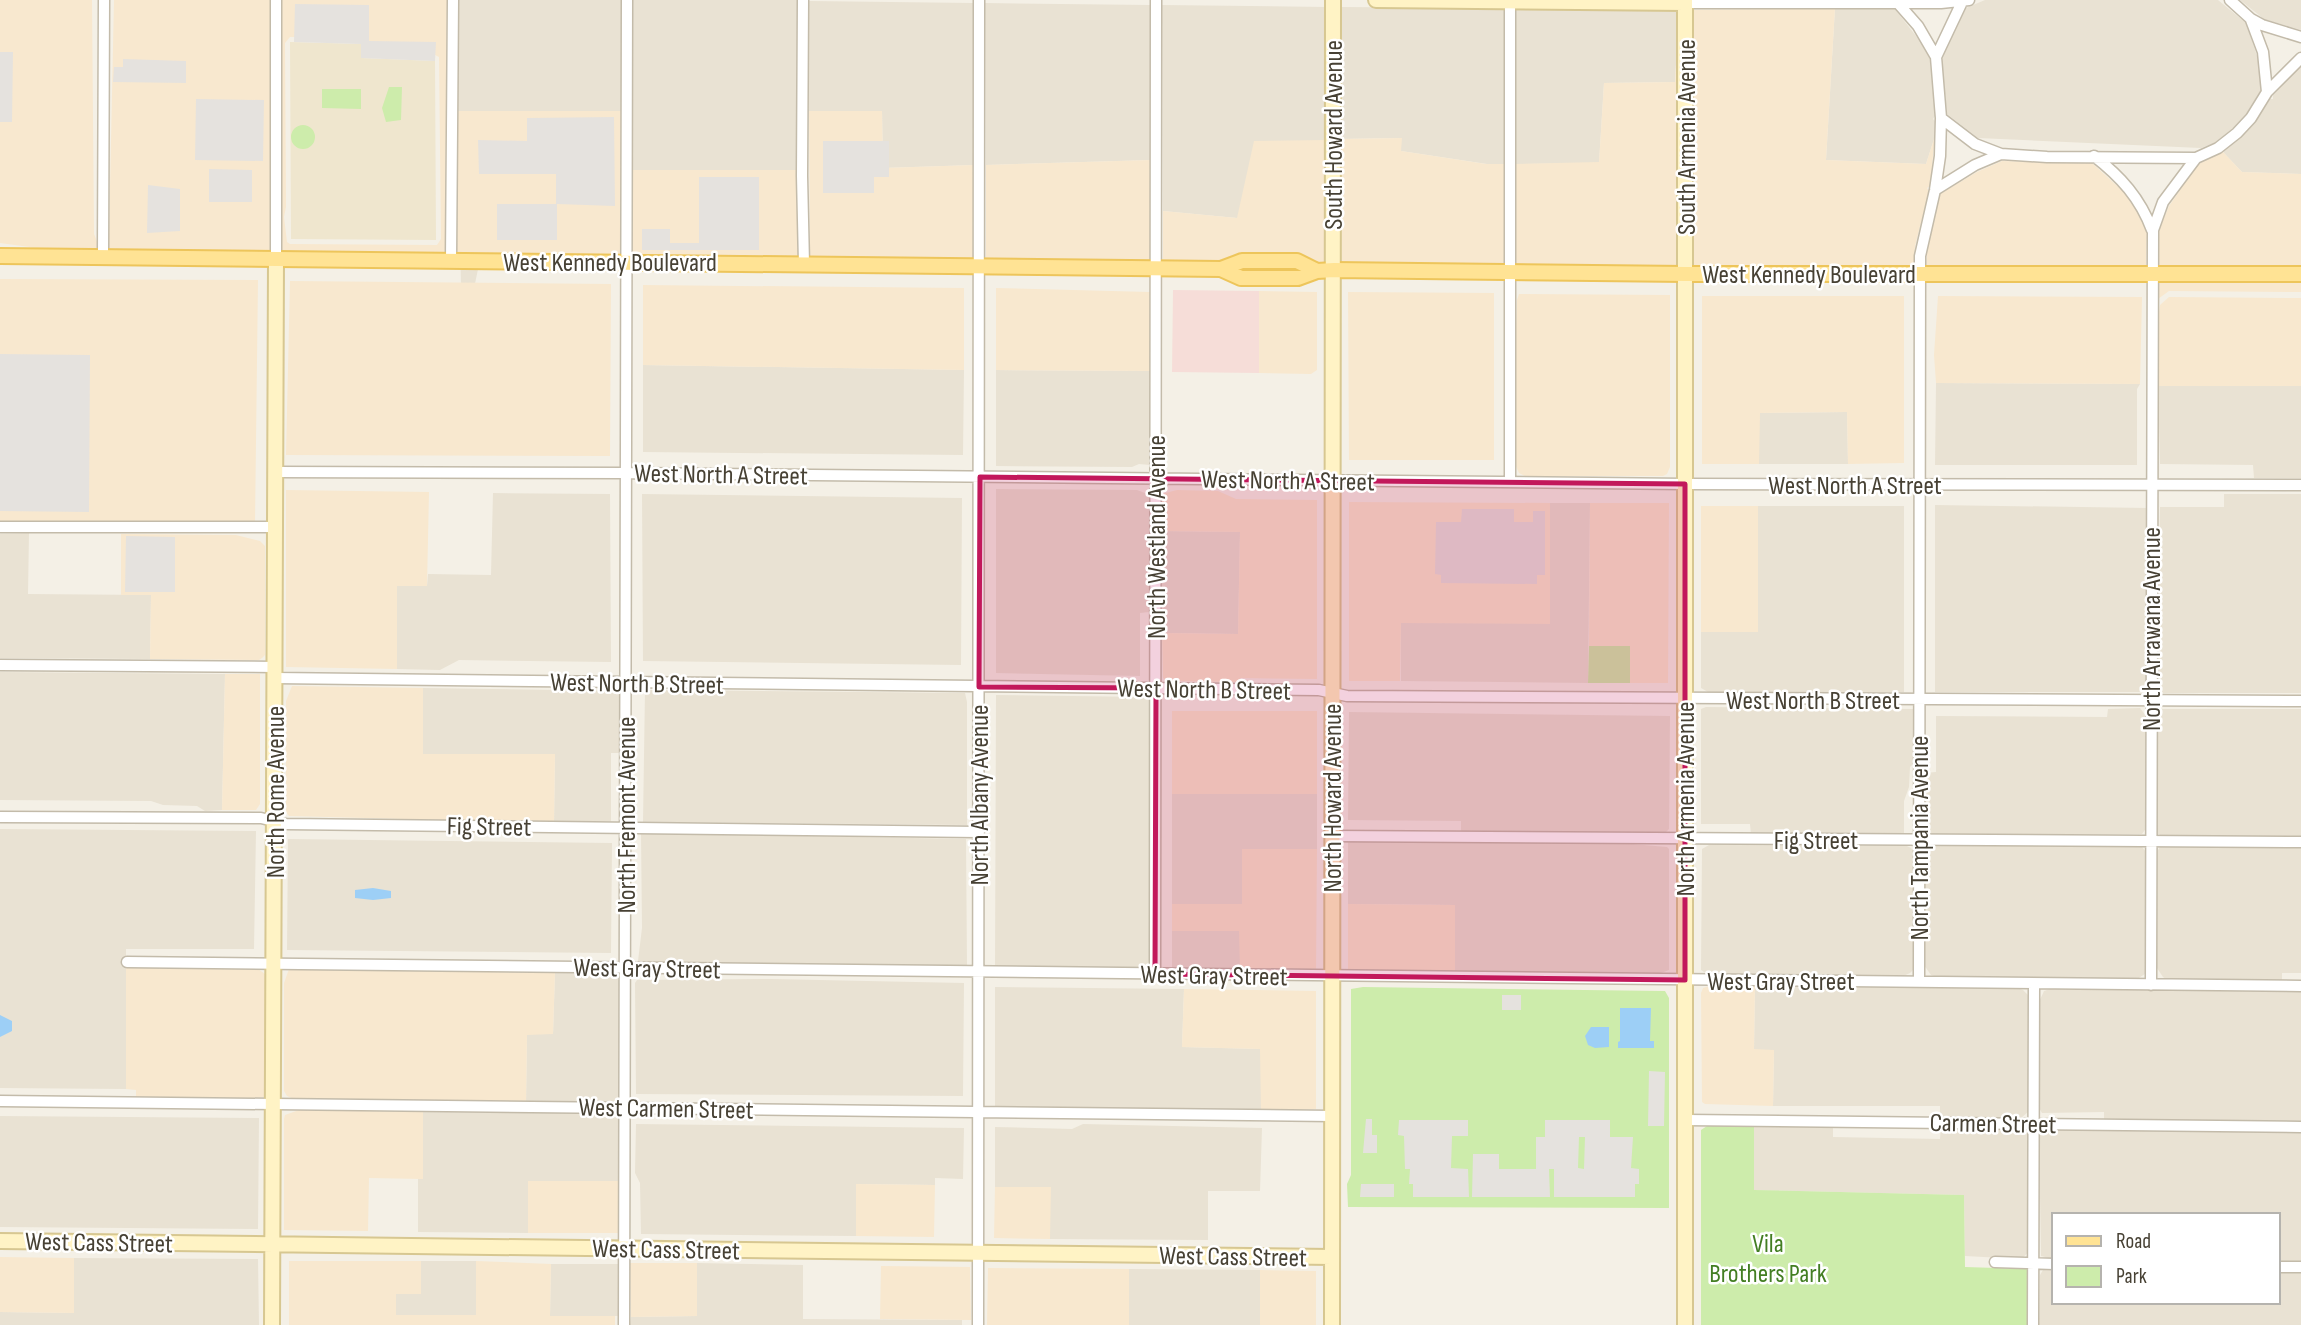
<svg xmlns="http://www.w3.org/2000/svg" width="2301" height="1325" viewBox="0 0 2301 1325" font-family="'Sofia Sans Condensed',sans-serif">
<rect width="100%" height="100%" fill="#f4f0e6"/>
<path fill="#e9e2d3" d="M 456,0 L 621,0 L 621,111 L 511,111 L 462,346 Z
M 627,0 L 803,0 L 804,170 L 627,170 Z
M 1985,0 L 2218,0 L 2246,23 L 2260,65 L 2261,90 L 2246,114 L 2233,128 L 2216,142 L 2201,148 L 1978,138 L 1947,114 L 1942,61 L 1946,46 L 1966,8 Z
M 2240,0 L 2301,0 L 2301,30 L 2264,19 Z
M 809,1 L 973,3 L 974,165 L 883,168 L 882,111 L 809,111 Z
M 985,3 L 1150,5 L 1151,160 L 986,165 Z
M 1162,5 L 1327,7 L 1327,140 L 1237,218 L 1163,211 Z
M 1339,7 L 1504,8 L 1504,164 L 1487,164 L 1401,151 L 1401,138 L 1339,139 Z
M 1516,8 L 1679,10 L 1675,82 L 1604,83 L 1599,163 L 1516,164 Z
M 1835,8 L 1894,8 L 1920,41 L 1930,59 L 1935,116 L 1933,119 L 1935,121 L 1935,136 L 1926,164 L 1826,160 Z
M 2301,66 L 2301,174 L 2242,172 L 2223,152 L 2255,123 L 2270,99 L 2273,99 L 2273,95 Z
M 643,365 L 964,370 L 963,455 L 643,452 Z
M 996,370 L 1151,371 L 1150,465 L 1139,464 L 1132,467 L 996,466 Z
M 1936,383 L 2140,384 L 2137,389 L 2137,465 L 1935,465 Z
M 2158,386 L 2301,386 L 2301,478 L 2254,478 L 2253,465 L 2160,464 Z
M 1847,412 L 1848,464 L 1759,464 L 1759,413 Z
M 996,489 L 1137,490 L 1150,495 L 1149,612 L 1140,613 L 1140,676 L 996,673 Z
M 493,493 L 610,494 L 611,662 L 459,660 L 440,670 L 397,669 L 397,585 L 427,586 L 428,574 L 491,575 Z
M 642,494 L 962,498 L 961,665 L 643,661 Z
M 2224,494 L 2301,494 L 2301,693 L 2163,693 L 2157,686 L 2160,507 L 2224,507 Z
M 1550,503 L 1590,503 L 1588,683 L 1401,681 L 1401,623 L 1550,623 Z
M 1935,505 L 2148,508 L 2146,688 L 2139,692 L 1935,692 Z
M 1758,506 L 1904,506 L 1904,692 L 1708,692 L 1701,688 L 1701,632 L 1758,631 Z
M 1162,531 L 1240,532 L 1238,634 L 1162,633 Z
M 29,533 L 28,594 L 151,595 L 150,659 L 0,658 L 0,534 Z
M 0,672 L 225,674 L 222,810 L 205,811 L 197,806 L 163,805 L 151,801 L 0,800 Z
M 423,688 L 618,691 L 621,694 L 619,753 L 611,753 L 611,821 L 554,823 L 555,754 L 423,754 Z
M 645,690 L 965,693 L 967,702 L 967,825 L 643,822 Z
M 996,695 L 1147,697 L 1149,699 L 1150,959 L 1146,967 L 995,967 Z
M 1706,707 L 1913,709 L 1915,762 L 1910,767 L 1909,787 L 1904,801 L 1904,835 L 1751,835 L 1750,824 L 1701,824 L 1701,709 Z
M 2140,708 L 2146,716 L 2147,827 L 2142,834 L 1936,836 L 1925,829 L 1924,773 L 1936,772 L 1936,716 L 2107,717 L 2108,709 Z
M 2161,709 L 2301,709 L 2301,837 L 2166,837 L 2158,834 L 2156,829 L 2157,716 Z
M 1349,712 L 1670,716 L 1669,829 L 1666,832 L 1646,834 L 1461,832 L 1461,821 L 1348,820 Z
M 1172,794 L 1317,794 L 1317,849 L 1242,849 L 1242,904 L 1172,904 Z
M 0,829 L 256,831 L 254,949 L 126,949 L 126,1089 L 0,1088 Z
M 641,833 L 966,839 L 967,966 L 641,963 L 638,961 L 642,928 Z
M 288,839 L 612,843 L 611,953 L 287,950 Z
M 1348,841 L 1632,844 L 1667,847 L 1669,849 L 1669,970 L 1661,973 L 1455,972 L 1455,905 L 1348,904 Z
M 1709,845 L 1907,846 L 1911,848 L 1914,852 L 1913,970 L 1910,973 L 1901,977 L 1711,975 L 1704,972 L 1701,970 L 1702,849 Z
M 1933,845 L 2142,847 L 2147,853 L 2148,969 L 2145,974 L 2137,979 L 1937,977 L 1931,975 L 1924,965 L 1924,854 L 1928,847 Z
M 2161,845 L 2301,846 L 2301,973 L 2282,973 L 2282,981 L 2167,980 L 2163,977 L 2157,968 L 2157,852 Z
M 1172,931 L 1240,931 L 1240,969 L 1172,969 Z
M 555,973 L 610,973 L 618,977 L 621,989 L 620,1100 L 613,1104 L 526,1103 L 527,1034 L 553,1034 Z
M 771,979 L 964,983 L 963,1096 L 636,1094 L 635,983 L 637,980 Z
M 1755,985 L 2016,987 L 2023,990 L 2030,997 L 2028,1112 L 2021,1118 L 1940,1117 L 1940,1106 L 1773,1106 L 1774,1050 L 1754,1050 Z
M 995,987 L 1184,989 L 1182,1047 L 1261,1049 L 1261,1111 L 995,1107 Z
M 2050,989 L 2301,992 L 2301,1122 L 2104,1120 L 2104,1112 L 2042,1113 L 2039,1108 L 2039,1002 L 2044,991 Z
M 423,1112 L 615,1113 L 620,1117 L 619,1181 L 528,1181 L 528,1233 L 418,1232 L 418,1179 L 423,1178 Z
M 0,1116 L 259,1118 L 258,1229 L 0,1227 Z
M 636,1124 L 964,1128 L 963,1179 L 935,1178 L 935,1185 L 856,1184 L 856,1236 L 641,1234 L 640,1183 L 635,1173 Z
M 1083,1124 L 1262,1128 L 1260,1191 L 1208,1191 L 1208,1240 L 1050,1239 L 1050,1187 L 995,1187 L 995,1127 L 1072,1129 Z
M 1754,1126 L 1833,1126 L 1833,1137 L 1940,1139 L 1941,1127 L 2022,1128 L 2030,1137 L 2030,1251 L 2021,1259 L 1965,1256 L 1964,1195 L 1753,1190 Z
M 2047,1128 L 2301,1131 L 2301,1262 L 2278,1262 L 2278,1215 L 2054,1215 L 2054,1259 L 2041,1256 L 2039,1137 L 2040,1133 Z
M 74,1258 L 258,1259 L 259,1325 L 0,1325 L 0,1312 L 74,1313 Z
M 421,1261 L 476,1261 L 476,1315 L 396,1315 L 396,1294 L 421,1294 Z
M 697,1263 L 803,1265 L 803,1319 L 962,1320 L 962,1325 L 630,1325 L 631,1317 L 697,1316 Z
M 551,1264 L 620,1264 L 619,1316 L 550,1316 Z
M 1129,1269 L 1260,1270 L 1260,1325 L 1069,1325 L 1129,1325 Z
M 2043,1270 L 2054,1270 L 2054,1302 L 2278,1302 L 2278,1272 L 2301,1272 L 2301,1325 L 2039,1325 L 2040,1275 Z"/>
<path fill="#f8e8cf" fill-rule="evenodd" d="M 0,0 L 92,0 L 94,234 L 103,256 L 109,234 L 114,0 L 276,0 L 276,259 L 103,257 L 0,243 Z
M 282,0 L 447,0 L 445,254 L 282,252 ZM 290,37 L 361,38 L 366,53 L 435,55 L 439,57 L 441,239 L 437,245 L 290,244 L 287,242 L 284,217 L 286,207 L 285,43 Z
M 1835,8 L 1826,160 L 1926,164 L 1935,136 L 1930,186 L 1927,188 L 1929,191 L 1915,246 L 1914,267 L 1692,267 L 1691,10 Z
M 1679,12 L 1680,267 L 1516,265 L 1516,164 L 1599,162 L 1604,83 L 1675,82 Z
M 458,111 L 621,111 L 622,256 L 457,254 Z
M 809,111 L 882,111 L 883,168 L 974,165 L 974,259 L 810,258 Z
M 1402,138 L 1401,151 L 1486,164 L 1504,164 L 1504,265 L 1340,264 L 1339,139 Z
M 1327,140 L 1328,264 L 1163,261 L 1163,211 L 1237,218 L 1254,141 Z
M 2223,152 L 2242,172 L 2301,174 L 2301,268 L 2158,267 L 2159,230 L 2169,206 L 2198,164 Z
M 1151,160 L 1151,261 L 986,259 L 986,165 Z
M 2002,161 L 2092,163 L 2126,194 L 2141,217 L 2147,232 L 2146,267 L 1926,267 L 1928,240 L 1940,194 L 1977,172 Z
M 627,170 L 804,170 L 804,264 L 628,262 Z
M 0,279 L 258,280 L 255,523 L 0,521 Z
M 290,281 L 611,284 L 610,456 L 286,455 Z
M 2158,281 L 2301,281 L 2301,292 L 2169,291 L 2158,299 Z
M 643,285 L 964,288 L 964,370 L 643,365 Z
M 996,288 L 1150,292 L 1151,371 L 996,370 Z
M 1259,291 L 1317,292 L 1317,370 L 1311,374 L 1259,373 Z
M 1348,292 L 1494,293 L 1494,460 L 1349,460 Z
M 1519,294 L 1670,295 L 1670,467 L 1667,474 L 1663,476 L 1525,476 L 1519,473 L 1515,464 L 1513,405 L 1517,300 Z
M 1702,296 L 1904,296 L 1904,463 L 1848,464 L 1847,412 L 1760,413 L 1759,464 L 1702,464 Z
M 1938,296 L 2142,297 L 2140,384 L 1936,383 L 1934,355 Z
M 2169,297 L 2301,298 L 2301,386 L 2158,386 L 2157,327 L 2160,305 Z
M 286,490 L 429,492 L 427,586 L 397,586 L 397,669 L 286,667 Z
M 1177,490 L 1218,491 L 1236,499 L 1317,500 L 1317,679 L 1240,678 L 1239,682 L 1168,681 L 1163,678 L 1162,633 L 1238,634 L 1240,532 L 1162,531 L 1162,494 Z
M 1349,502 L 1550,503 L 1550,624 L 1401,623 L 1400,681 L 1349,681 Z
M 1590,503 L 1669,503 L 1668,683 L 1630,683 L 1630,646 L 1589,646 Z
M 1701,506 L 1758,506 L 1758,632 L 1701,632 Z
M 121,534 L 236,535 L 260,541 L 265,546 L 265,655 L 262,658 L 259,660 L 150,659 L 151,595 L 121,595 Z
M 225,674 L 260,674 L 260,804 L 256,810 L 222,810 Z
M 292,686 L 423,688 L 423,754 L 555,754 L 554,823 L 289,816 L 286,812 L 286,701 Z
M 1172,711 L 1317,711 L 1317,794 L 1172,794 Z
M 1242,849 L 1317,849 L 1316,970 L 1240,969 L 1239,931 L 1172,931 L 1172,904 L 1242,904 Z
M 1348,904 L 1455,905 L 1455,972 L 1348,970 Z
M 254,966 L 265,974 L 267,981 L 267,1094 L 264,1097 L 251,1099 L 136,1097 L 136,1090 L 126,1089 L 126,968 Z
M 289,969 L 555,973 L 553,1034 L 527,1035 L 526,1103 L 312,1100 L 294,1099 L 287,1096 L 284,1091 L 284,983 Z
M 1755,985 L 1754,1049 L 1774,1050 L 1773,1106 L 1705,1104 L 1702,1102 L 1701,993 L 1703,988 L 1709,986 Z
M 1184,989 L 1316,991 L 1316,1109 L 1261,1111 L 1260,1049 L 1182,1047 Z
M 299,1110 L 423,1112 L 423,1179 L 369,1178 L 368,1231 L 284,1230 L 284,1119 L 285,1115 Z
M 528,1181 L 619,1181 L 619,1233 L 528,1233 Z
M 856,1184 L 935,1185 L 934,1237 L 856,1236 Z
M 995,1187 L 1051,1187 L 1050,1239 L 994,1238 Z
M 0,1257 L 74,1258 L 74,1313 L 0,1312 Z
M 289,1261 L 421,1261 L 421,1294 L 396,1294 L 396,1315 L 476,1315 L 476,1261 L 551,1264 L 550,1316 L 615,1316 L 615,1325 L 289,1325 Z
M 630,1263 L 697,1263 L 697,1316 L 631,1317 Z
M 881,1266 L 970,1267 L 971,1320 L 880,1319 Z
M 988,1268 L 1129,1269 L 1129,1325 L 987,1325 Z
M 1260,1270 L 1316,1271 L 1316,1325 L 1260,1325 Z"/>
<path fill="#efe6ce" d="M 290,42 L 361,44 L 361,58 L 435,61 L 436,240 L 291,239 Z"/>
<path fill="#f6ddd8" d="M 1173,290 L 1259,291 L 1259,373 L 1172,372 Z"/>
<path fill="#cdecab" d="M 389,87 L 402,87 L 401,120 L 386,122 L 382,108 Z
M 322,89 L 361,89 L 361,109 L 322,108 Z
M291 137a12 12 0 1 1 24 0a12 12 0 1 1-24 0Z
M 1589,646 L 1630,646 L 1630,683 L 1588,683 Z
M 1363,987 L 1665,991 L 1669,998 L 1669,1208 L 1348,1207 L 1347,1184 L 1351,1175 L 1351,989 Z
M 1707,1126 L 1754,1126 L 1754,1190 L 1964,1195 L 1965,1267 L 2028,1269 L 2029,1325 L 1701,1325 L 1701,1130 Z"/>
<path fill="#e5e2de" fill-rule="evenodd" d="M 295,4 L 369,5 L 369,41 L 436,42 L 435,61 L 361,58 L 361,44 L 294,42 Z
M 0,52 L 13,52 L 12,122 L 0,122 Z
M 123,59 L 186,61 L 186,83 L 113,82 L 114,67 L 123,67 Z
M 196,99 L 264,100 L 263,161 L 195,160 Z
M 614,117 L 615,206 L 557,204 L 557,240 L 497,240 L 497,204 L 556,204 L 556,174 L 479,174 L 478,140 L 527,141 L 527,118 Z
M 823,141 L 889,141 L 889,177 L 874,177 L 874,193 L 823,193 Z
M 209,169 L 252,170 L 252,202 L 209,202 Z
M 699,177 L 759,177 L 759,250 L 642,250 L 642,229 L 670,229 L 670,243 L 699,243 Z
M 148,185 L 180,189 L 180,231 L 147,233 Z
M 0,354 L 90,355 L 89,512 L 0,511 Z
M 1462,509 L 1514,509 L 1514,522 L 1533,522 L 1533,511 L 1545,511 L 1545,575 L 1537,575 L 1537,584 L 1441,583 L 1441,575 L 1435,574 L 1436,522 L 1461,522 Z
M 126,536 L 175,537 L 175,592 L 125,592 Z
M 1502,995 L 1521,995 L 1521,1010 L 1502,1010 Z
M 1649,1071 L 1665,1072 L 1664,1126 L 1648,1126 Z
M 1366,1119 L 1372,1119 L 1372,1135 L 1377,1135 L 1377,1153 L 1363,1153 Z
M 1399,1120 L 1468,1120 L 1468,1136 L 1452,1136 L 1451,1168 L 1468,1169 L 1469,1197 L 1413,1197 L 1413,1184 L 1409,1184 L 1410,1169 L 1405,1169 L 1404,1136 L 1398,1135 Z
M 1545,1120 L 1610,1120 L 1610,1137 L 1633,1137 L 1631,1168 L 1639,1169 L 1639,1184 L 1635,1184 L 1635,1197 L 1554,1197 L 1554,1169 L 1549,1169 L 1550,1197 L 1472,1197 L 1473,1154 L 1499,1154 L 1499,1169 L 1536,1169 L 1536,1137 L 1545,1137 ZM 1579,1137 L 1585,1137 L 1584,1169 L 1578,1168 Z
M 1361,1184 L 1394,1184 L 1394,1197 L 1360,1197 Z"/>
<path fill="#9dcff6" d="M 373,888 L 391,891 L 391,898 L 373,900 L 355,898 L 355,890 Z
M 1620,1008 L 1651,1008 L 1650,1041 L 1654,1041 L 1654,1048 L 1618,1048 L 1618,1042 L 1620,1041 Z
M 0,1015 L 12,1021 L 12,1031 L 0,1037 Z
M 1591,1027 L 1609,1027 L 1609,1047 L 1595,1048 L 1588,1045 L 1585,1036 Z"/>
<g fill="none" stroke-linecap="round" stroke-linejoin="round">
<defs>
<path id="street" d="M 276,0 L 276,259
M 803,0 L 802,176 L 804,264
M 1510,0 L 1510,482
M 2230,0 L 2251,19 L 2262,25 L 2301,37
M 1896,1 L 1918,26 L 1936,57
M 1685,3 L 1941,3 L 1969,0
M 2251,20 L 2263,52 L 2267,92
M 1941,118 L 1975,144 L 2001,154 L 2047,157 L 2196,158
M 2094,156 C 2121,177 2140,198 2152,230
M 1935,190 L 1975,165 L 2001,154
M 103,257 L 104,0
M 451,261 L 453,0
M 276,472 L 627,473 L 1685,484 L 2301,485
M 0,527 L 276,527
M 0,665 L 275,667
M 275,678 L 1319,690 L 1347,696 L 2301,701
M 0,817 L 261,818 L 286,824 L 979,832
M 1332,836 L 2301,842
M 127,962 L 2301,986
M 1155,974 L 1156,0
M 1919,982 L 1920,256 L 1935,190 L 1940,156 L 1941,118 L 1936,57 L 1962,2
M 2151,985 L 2153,230 L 2163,202 L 2196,158 L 2218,148 L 2237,133 L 2251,118 L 2267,92 L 2301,58
M 0,1101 L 1332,1116
M 1686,1120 L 2301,1127
M 1995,1262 L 2054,1264
M 2278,1267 L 2301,1267
M 624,1325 L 627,0
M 978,1325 L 979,0
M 2033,1325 L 2034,984"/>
<path id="secondary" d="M 1376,0 L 1685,3
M 0,1241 L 1332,1257
M 272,1325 L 276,259
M 1332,1325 L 1333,0
M 1685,1325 L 1685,0"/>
<path id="primary" d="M 0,256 L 1221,269 L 1242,261 L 1297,261 L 1317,271
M 1221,269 L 1241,278 L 1298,278 L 1317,271 L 1334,270 L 1686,274 L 2301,274"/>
</defs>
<use href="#street" stroke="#c3bbaa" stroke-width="13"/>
<use href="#secondary" stroke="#d7c791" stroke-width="18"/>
<use href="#primary" stroke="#edc55b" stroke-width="18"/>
<use href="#street" stroke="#fff" stroke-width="10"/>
<use href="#secondary" stroke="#fff3c5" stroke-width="14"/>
<use href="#primary" stroke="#ffe394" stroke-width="14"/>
</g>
<path fill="#c2185b" fill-opacity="0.2" stroke="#c2185b" stroke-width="5" stroke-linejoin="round" d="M 980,477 L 1685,484 L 1685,980 L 1155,974 L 1156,688 L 979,687 Z"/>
<g text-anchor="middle" stroke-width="5" stroke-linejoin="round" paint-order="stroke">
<g font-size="26" fill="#474134" stroke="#fff">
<text transform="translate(1333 135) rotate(-90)" y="9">South Howard Avenue</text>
<text transform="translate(1686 137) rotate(-90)" y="9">South Armenia Avenue</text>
<text x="610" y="271">West Kennedy Boulevard</text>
<text x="1809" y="283">West Kennedy Boulevard</text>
<text transform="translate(721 474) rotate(1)" y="9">West North A Street</text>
<text transform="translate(1288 480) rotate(1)" y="9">West North A Street</text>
<text x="1855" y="494">West North A Street</text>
<text transform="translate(1156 537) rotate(-90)" y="9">North Westland Avenue</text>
<text transform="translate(2151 629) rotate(-90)" y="9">North Arrawana Avenue</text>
<text transform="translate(637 683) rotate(1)" y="9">West North B Street</text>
<text transform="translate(1204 689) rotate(1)" y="9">West North B Street</text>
<text x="1813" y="709">West North B Street</text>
<text transform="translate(275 792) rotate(-90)" y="9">North Rome Avenue</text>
<text transform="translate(979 795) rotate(-90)" y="9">North Albany Avenue</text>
<text transform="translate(1332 798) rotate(-90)" y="9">North Howard Avenue</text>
<text transform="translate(1685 799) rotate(-90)" y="9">North Armenia Avenue</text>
<text transform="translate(626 815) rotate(-90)" y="9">North Fremont Avenue</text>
<text transform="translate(489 826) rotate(1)" y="9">Fig Street</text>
<text transform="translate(1919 838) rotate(-90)" y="9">North Tampania Avenue</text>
<text x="1816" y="849">Fig Street</text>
<text transform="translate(647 968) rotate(1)" y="9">West Gray Street</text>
<text transform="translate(1214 975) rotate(1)" y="9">West Gray Street</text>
<text x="1781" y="990">West Gray Street</text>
<text transform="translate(666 1108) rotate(1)" y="9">West Carmen Street</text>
<text transform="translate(1993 1123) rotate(1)" y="9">Carmen Street</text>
<text transform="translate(99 1242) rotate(1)" y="9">West Cass Street</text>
<text transform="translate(666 1249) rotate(1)" y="9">West Cass Street</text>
<text transform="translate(1233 1256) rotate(1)" y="9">West Cass Street</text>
</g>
<g font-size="26" fill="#437e23" stroke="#fff">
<text x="1768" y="1252">Vila<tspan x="1768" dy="30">Brothers Park</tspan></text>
</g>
</g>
<rect x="2052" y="1213" width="228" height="91" fill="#ffffff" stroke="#b5b3ae" stroke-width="2"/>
<rect x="2066" y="1236" width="35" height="10" fill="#ffe394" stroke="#b5b3ae" stroke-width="2"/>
<text x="2116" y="1248" font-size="21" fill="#474134">Road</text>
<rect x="2066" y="1266" width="35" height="21" fill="#cdecab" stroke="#b5b3ae" stroke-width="2"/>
<text x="2116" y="1283" font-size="21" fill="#474134">Park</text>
</svg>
